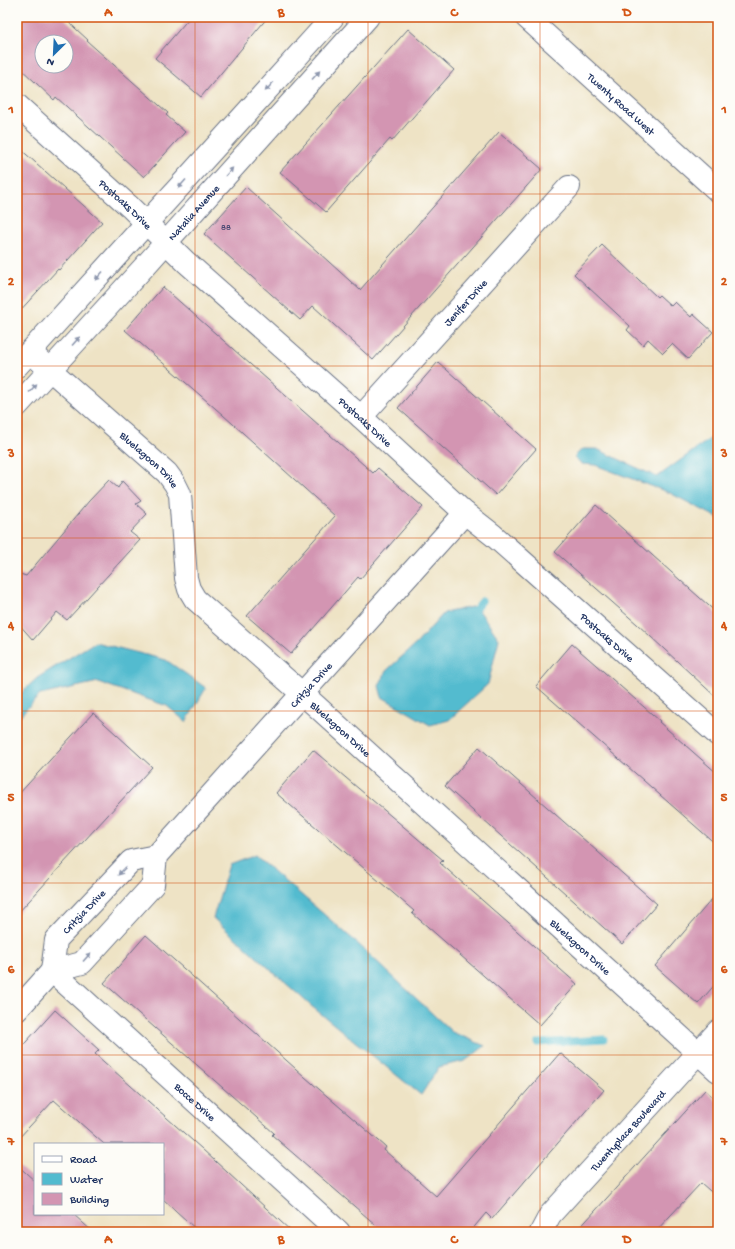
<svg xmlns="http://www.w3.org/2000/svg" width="735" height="1249" viewBox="0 0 735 1249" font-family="'Gochi Hand',sans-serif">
<rect width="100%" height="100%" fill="#fdfcf7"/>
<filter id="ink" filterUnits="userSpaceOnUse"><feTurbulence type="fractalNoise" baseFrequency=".025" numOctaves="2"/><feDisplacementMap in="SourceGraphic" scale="8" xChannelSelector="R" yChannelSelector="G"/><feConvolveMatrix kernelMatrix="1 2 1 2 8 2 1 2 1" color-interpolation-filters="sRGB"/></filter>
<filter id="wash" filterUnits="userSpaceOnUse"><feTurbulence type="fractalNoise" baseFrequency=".012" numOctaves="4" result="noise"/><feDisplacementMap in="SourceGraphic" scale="16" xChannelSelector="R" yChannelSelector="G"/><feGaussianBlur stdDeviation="0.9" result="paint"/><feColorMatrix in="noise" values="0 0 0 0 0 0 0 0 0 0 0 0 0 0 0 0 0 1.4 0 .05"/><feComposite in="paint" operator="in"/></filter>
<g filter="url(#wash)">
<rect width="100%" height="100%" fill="#eee3c5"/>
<path fill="#52bbcf" stroke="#367596" d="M 718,433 L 718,518 L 670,493 L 595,465 L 582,464 L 574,457 L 582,449 L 597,449 L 657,477 Z
M 476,606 L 499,639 L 488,684 L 449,720 L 430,725 L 382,697 L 379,686 L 386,671 L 417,643 L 444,613 Z
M 95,642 L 166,660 L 206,688 L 186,722 L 167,706 L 98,682 L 40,695 L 17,719 L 17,697 L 37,678 Z
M 255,855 L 355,941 L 452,1032 L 485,1046 L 465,1061 L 439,1067 L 421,1095 L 310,1005 L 213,918 L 229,865 Z"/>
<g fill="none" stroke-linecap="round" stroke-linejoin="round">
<path stroke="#52bbcf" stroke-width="7" d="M 472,613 L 482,601
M 538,1043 L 604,1039"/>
</g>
<g id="blocks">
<path fill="#d395b2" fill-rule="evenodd" d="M 17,17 L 63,17 L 88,40 L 87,41 L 168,113 L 166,115 L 185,132 L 144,177 L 56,97 L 54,100 L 17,65 ZM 42,42 L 66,42 L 66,66 L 42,66 Z
M 190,17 L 268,17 L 201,97 L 155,58 Z
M 408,29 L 454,70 L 392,141 L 390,139 L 326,212 L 280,172 Z
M 499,132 L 542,169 L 373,360 L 313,306 L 300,320 L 204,234 L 246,187 L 360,290 Z
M 17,146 L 102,222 L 59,270 L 58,269 L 17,314 Z
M 602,245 L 657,297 L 659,295 L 671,306 L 675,302 L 691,317 L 693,314 L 713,332 L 688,359 L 672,344 L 663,353 L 648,339 L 643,345 L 627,330 L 630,326 L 574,274 Z
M 163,287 L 373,473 L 378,468 L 423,507 L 360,579 L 358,577 L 291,654 L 247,616 L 335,516 L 223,415 L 125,330 Z
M 438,362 L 536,449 L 496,495 L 398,408 Z
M 109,480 L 118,488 L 122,481 L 141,501 L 136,504 L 147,514 L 130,532 L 140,540 L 67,620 L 57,612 L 33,640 L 17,622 L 17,573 L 26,576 L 89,501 Z
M 596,505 L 718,614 L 718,699 L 637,624 L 555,552 Z
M 572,644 L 660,721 L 659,722 L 718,774 L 718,846 L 536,686 Z
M 93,713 L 152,767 L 17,914 L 17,796 Z
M 479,747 L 657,904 L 622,944 L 445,786 Z
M 313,750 L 443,860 L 440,863 L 577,984 L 540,1025 L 412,913 L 414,911 L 276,793 Z
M 718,892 L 718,981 L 698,1004 L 655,966 Z
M 146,935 L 305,1077 L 386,1147 L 384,1150 L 436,1196 L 560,1053 L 604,1090 L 492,1219 L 486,1213 L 470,1232 L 384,1232 L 272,1135 L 274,1133 L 104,983 Z
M 55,1010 L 99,1050 L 95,1054 L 202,1149 L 292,1232 L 199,1232 L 163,1199 L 163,1144 L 104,1144 L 54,1100 L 17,1140 L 17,1052 Z
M 705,1090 L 718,1102 L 718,1198 L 701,1183 L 655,1232 L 576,1232 Z
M 17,1165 L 35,1181 L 35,1214 L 73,1214 L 93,1232 L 17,1232 Z"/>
</g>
</g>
<g filter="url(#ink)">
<use href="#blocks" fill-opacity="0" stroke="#656e82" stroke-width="1"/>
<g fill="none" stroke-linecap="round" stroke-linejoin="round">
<defs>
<g id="street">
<path id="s1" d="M 17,105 L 130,207 L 186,262 L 361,417 L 465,513 L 493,535 L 718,735"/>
<path id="s2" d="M 30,352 L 167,473 L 175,484 L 180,494 L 186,578 L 189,589 L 195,599 L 315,705 L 718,1071"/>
<path d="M 17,366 L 333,17"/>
<path id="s3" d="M 17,406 L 144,267 L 368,17"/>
<path id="s4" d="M 361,417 L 569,187"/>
<path id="s5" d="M 52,971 L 339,1232"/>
<path id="s6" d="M 52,971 L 56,940 L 131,861 L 156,856"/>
<path id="s7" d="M 17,1010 L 52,971 L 82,963 L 153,885 L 156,856 L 465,513"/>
<path id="s8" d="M 541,1232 L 550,1215 L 718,1031"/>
</g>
<g id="secondary">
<path id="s9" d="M 526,17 L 718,191"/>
</g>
</defs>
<use href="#street" stroke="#656e82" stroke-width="24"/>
<use href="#secondary" stroke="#656e82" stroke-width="24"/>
<use href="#street" stroke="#fff" stroke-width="22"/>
<use href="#secondary" stroke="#fff" stroke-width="22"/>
</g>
<defs><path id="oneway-solid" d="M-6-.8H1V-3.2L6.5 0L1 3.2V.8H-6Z"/></defs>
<g fill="#8d97ae">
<use href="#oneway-solid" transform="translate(316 75) rotate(-48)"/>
<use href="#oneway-solid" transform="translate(269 87) rotate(132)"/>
<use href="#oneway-solid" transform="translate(229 172) rotate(-48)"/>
<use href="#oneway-solid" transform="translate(182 184) rotate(132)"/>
<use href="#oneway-solid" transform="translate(99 276) rotate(132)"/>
<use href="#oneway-solid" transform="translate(76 341) rotate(-48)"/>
<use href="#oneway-solid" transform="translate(33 388) rotate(-48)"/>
<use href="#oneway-solid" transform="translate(122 871) rotate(134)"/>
<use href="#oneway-solid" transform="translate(87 957) rotate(-48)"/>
</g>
</g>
<path fill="none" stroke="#d45514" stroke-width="1" stroke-opacity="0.55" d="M 195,17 L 195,1232M 368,17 L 368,1232M 540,17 L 540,1232M 17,194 L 718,194M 17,366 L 718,366M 17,538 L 718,538M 17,711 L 718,711M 17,883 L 718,883M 17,1055 L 718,1055"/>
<g text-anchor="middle" stroke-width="4" stroke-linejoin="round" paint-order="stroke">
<g font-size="9" fill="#494873">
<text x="226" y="230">88</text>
</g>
<g font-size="11" fill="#1b2f5e" stroke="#fdfcf7">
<text dy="4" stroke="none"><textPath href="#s9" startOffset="129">Twenty Road West</textPath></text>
<text dy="4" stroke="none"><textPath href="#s1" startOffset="147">Postoaks Drive</textPath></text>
<text dy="4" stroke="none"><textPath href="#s3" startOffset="262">Natalia Avenue</textPath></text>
<text dy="4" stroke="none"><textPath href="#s4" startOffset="155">Jenifer Drive</textPath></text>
<text dy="4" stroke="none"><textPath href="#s1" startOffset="471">Postoaks Drive</textPath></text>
<text dy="4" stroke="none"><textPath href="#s2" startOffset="161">Bluelagoon Drive</textPath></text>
<text dy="4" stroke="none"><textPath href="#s1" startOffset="795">Postoaks Drive</textPath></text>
<text dy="4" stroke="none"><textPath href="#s7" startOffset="449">Critzia Drive</textPath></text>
<text dy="4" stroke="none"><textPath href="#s2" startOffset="510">Bluelagoon Drive</textPath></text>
<text dy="4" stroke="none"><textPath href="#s6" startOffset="71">Critzia Drive</textPath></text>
<text dy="4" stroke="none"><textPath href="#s2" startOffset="834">Bluelagoon Drive</textPath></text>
<text dy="4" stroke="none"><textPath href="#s5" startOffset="194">Bocce Drive</textPath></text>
<text dy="4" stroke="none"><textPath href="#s8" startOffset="134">Twentyplace Boulevard</textPath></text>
</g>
</g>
<rect width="735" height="1249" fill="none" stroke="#fdfcf7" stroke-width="44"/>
<rect x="34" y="1143" width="130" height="72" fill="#fdfcf7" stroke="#a3aaba"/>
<rect x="42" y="1156" width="20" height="6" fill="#ffffff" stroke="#a3aaba"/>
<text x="70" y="1163" font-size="12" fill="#1b2f5e">Road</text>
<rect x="42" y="1173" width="20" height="12" fill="#52bbcf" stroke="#a3aaba"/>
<text x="70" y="1183" font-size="12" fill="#1b2f5e">Water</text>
<rect x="42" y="1193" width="20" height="12" fill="#d395b2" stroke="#a3aaba"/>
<text x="70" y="1203" font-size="12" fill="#1b2f5e">Building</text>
<g transform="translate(54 54) rotate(204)"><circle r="19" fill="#fdfcf7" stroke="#a3aaba"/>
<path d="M0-3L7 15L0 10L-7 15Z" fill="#1f6fb2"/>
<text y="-6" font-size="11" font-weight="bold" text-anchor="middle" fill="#1b2f5e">N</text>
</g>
<rect x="22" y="22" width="691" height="1205" fill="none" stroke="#d45514" stroke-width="1.5"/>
<g font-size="13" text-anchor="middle" font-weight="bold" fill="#d45514">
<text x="108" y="16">A</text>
<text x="281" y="16">B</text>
<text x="454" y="16">C</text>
<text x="627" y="16">D</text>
<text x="11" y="113">1</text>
<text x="724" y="113">1</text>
<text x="11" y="285">2</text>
<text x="724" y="285">2</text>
<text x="11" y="457">3</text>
<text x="724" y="457">3</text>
<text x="11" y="629">4</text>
<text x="724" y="629">4</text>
<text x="11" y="801">5</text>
<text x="724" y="801">5</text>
<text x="11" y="973">6</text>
<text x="724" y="973">6</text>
<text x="11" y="1145">7</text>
<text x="724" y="1145">7</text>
<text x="108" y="1243">A</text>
<text x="281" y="1243">B</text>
<text x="454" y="1243">C</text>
<text x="627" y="1243">D</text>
</g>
</svg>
